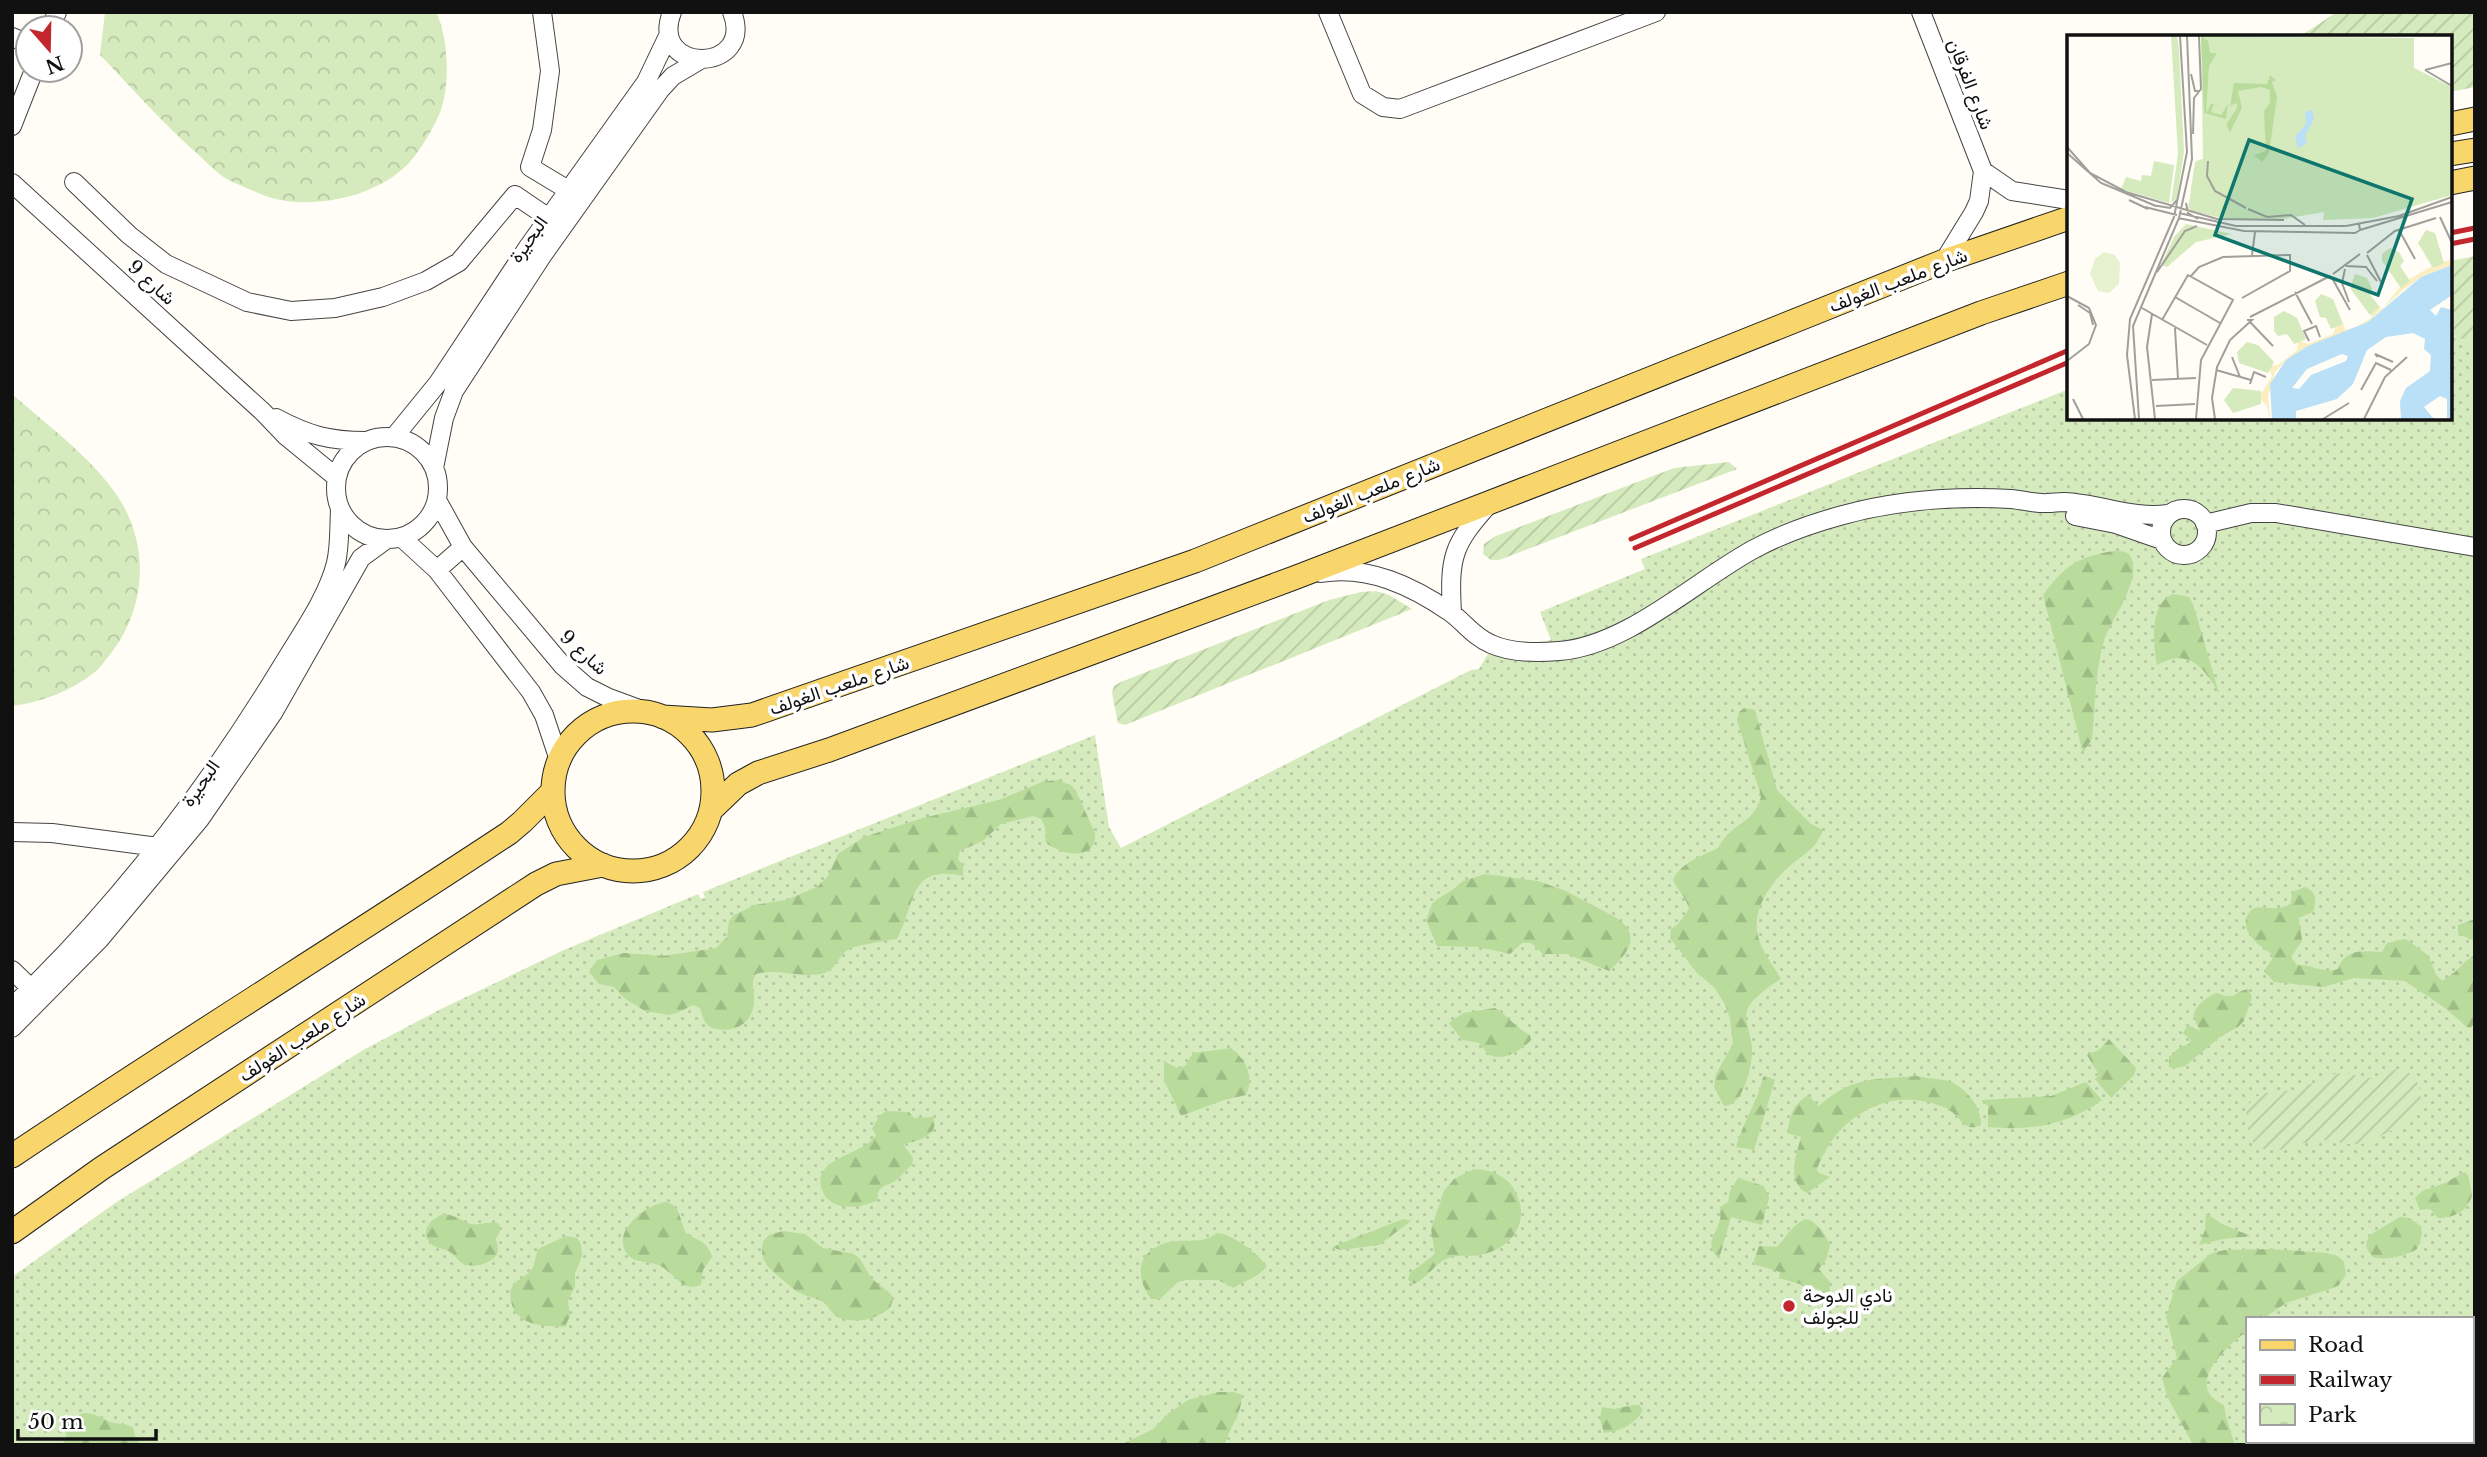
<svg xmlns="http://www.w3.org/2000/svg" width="2487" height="1457" viewBox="0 0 2487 1457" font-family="'Libre Baskerville',Vazirmatn,serif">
<defs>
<pattern id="grass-dots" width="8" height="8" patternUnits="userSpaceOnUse" patternTransform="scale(1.75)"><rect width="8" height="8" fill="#d5ebbd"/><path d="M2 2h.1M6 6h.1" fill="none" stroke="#b6c8a1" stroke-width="1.8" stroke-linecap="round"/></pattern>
<pattern id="forest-firs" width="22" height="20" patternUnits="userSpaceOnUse" patternTransform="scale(1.75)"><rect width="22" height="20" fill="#b9dc9c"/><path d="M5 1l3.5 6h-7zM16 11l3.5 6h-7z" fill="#9ebc85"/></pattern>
<pattern id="park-crowns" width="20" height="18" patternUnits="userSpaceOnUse" patternTransform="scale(1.75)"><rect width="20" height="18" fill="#d5ebbd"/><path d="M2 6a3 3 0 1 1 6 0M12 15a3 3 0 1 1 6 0" fill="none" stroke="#b6c8a1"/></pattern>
<pattern id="garden-furrows" width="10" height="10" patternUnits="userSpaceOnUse" patternTransform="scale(1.75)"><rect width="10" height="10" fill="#d5ebbd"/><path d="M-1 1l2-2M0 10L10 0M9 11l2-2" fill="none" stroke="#b6c8a1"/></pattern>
</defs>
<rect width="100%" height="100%" fill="#fffdf5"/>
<path fill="url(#grass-dots)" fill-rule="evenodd" d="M 2450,334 L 2475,345 L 2475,1445 L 12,1445 L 12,1277 L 115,1203 L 365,1049 L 443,1008 L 564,950 L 698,894 L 701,899 L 705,898 L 703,892 L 1095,735 L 1109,827 L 1121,848 L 1471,670 L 1479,669 L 1498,637 C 1515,645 1533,644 1551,640 L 1540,612 L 1645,569 L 1641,559 L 2069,389 L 2069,418 L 2450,418 ZM 2247,1319 L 2471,1319 L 2471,1441 L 2247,1441 Z"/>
<path fill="url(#forest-firs)" d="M 2115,551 C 2122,551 2130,551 2132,560 C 2140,583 2110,621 2104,641 C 2095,671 2095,709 2092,739 L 2083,753 L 2043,595 C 2063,567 2080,555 2115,551 Z
M 2173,594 L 2189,597 L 2193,604 L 2219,693 C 2202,666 2189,648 2157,665 C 2153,644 2149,604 2173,594 Z
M 1744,708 L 1755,710 L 1777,790 L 1811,824 L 1823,830 C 1816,849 1805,853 1791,865 C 1772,881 1751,909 1758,936 C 1762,952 1773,965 1781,979 C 1772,984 1751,1000 1748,1008 C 1743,1019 1751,1035 1752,1047 C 1753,1063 1744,1107 1724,1106 L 1714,1087 L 1716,1074 L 1733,1044 L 1730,1019 L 1725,1004 L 1714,987 L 1697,973 L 1670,938 L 1671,929 L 1678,924 L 1689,909 C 1685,893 1677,892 1673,879 C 1684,861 1700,857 1718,848 C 1731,822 1755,824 1761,796 L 1737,720 L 1739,712 Z
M 1057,780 L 1071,785 L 1076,791 L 1095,833 C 1097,862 1061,855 1046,843 L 1045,826 L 1041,819 L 1033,816 L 1001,824 L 983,841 L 960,851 L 958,859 L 963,865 L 963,876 C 908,864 916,904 897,939 C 889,940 854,946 849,949 C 837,956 837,971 821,974 C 799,978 778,968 756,974 C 751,982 753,986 754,995 C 756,1020 739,1033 716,1029 C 705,1027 703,1018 700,1008 L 693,1005 L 677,1013 L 669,1015 L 645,1011 L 624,998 L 614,987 L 599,984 L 589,972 L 597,960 L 624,953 L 663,956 L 716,948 L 727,937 L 729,921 L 734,915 L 755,905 L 786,900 L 817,887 L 828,876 L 838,854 L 864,837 L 923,818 L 999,800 L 1042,782 Z
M 1485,874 L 1538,881 L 1566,891 L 1615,917 C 1643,936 1628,953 1609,971 L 1567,954 L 1543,954 L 1531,943 L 1522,943 L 1510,954 L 1478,947 L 1437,946 L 1426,920 L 1432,904 L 1437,899 L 1451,891 L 1463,881 Z
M 2305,887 C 2316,891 2317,902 2313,912 L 2299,918 L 2302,941 L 2291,957 L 2297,965 C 2312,964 2323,974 2338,969 C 2345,948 2364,951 2382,952 L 2387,943 L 2406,939 L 2429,956 L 2436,975 L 2443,981 C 2445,978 2449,977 2452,974 C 2460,969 2465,959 2475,955 L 2475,1023 L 2470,1028 L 2467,1027 L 2445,1008 L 2405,981 L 2354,978 L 2324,987 L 2274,982 L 2264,971 L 2272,959 L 2272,954 C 2256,945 2233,924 2254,908 C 2267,906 2280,912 2291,903 L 2292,892 Z
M 2475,919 L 2475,941 L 2458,934 L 2458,925 Z
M 2248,989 L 2252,997 L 2244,1021 L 2238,1027 L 2220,1037 L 2185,1066 L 2175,1068 L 2169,1067 L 2169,1057 L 2180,1047 L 2189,1044 L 2191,1040 L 2183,1033 L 2188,1025 L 2200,1031 C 2199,1027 2196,1024 2195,1020 C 2190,1008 2208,996 2217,993 C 2237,1001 2231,993 2248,989 Z
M 1495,1008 C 1508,1016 1516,1028 1530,1035 L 1531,1040 C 1522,1050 1500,1064 1487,1053 C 1484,1050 1482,1046 1480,1043 L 1462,1040 L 1449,1023 L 1463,1013 Z
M 2109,1039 L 2136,1068 L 2134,1075 L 2111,1098 L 2095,1079 L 2099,1075 L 2087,1055 L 2099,1050 Z
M 1231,1048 C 1246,1060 1255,1076 1246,1095 L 1224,1100 L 1181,1116 L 1164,1080 L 1164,1061 L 1177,1068 L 1185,1066 L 1193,1053 Z
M 1766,1076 L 1775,1080 L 1754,1150 L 1736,1147 C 1743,1122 1758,1101 1763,1077 Z
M 1917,1076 C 1928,1079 1945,1078 1955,1084 C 1969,1092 1982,1109 1981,1125 C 1963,1134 1961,1115 1946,1108 C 1889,1083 1834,1117 1816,1172 L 1830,1177 L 1807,1193 C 1786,1182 1796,1155 1801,1137 L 1787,1133 C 1792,1113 1790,1108 1808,1095 L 1819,1106 C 1850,1077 1877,1079 1917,1076 Z
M 2086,1082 L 2102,1100 C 2068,1125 2030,1131 1988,1127 L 1988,1106 L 1981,1100 L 2051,1096 Z
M 886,1111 L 909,1112 L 914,1118 L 933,1117 C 941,1135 917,1142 903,1144 L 913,1158 L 912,1165 C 906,1169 901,1177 895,1181 C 885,1187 876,1186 878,1200 C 859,1209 827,1213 821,1186 C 820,1180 820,1175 824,1170 C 831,1159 859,1151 871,1141 L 876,1135 L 872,1129 L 879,1116 Z
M 1474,1169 C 1491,1170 1507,1175 1515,1191 C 1532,1222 1511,1249 1480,1255 C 1469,1257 1459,1254 1448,1258 C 1435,1263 1428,1278 1414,1284 L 1408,1280 L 1410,1273 L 1435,1254 L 1431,1229 L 1444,1191 L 1454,1179 Z
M 2465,1172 L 2468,1175 L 2472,1195 C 2468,1211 2454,1218 2438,1218 L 2430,1209 L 2420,1210 L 2415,1198 L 2422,1191 L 2445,1183 Z
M 1738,1178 L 1764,1186 L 1769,1198 L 1762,1225 L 1731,1217 L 1719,1259 C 1703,1241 1716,1238 1720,1219 C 1721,1215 1720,1211 1720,1207 L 1728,1202 L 1730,1191 Z
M 666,1202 C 682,1206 679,1221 686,1233 C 698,1241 708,1241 712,1257 L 703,1270 L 701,1285 C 695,1287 691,1288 685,1285 C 675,1280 669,1269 658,1265 C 648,1261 635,1263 628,1255 C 609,1233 646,1204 666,1202 Z
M 2206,1213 L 2222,1224 L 2251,1236 L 2223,1239 L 2199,1245 L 2205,1230 Z
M 444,1214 C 455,1215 461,1221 471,1224 C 480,1226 489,1220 499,1224 L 500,1232 L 496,1238 C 496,1243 500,1249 497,1254 C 492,1264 471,1269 462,1263 C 457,1260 455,1255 450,1252 C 444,1248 436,1249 430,1243 C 419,1230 432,1218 444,1214 Z
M 2400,1217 L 2409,1218 L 2421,1226 L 2422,1235 L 2417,1249 C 2405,1256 2386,1261 2373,1257 C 2366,1250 2364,1243 2370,1235 Z
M 1403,1219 L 1411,1221 L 1379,1245 L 1340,1250 L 1332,1247 Z
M 1806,1219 C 1818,1222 1825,1234 1830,1245 L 1826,1260 L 1819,1269 L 1830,1282 L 1830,1293 L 1779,1278 L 1780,1272 L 1753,1264 L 1759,1246 L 1777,1247 C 1788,1236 1790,1226 1806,1219 Z
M 783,1231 L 805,1234 L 823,1248 L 854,1254 L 860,1259 L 872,1279 L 890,1293 L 893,1300 L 890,1308 C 875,1319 863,1323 844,1319 C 832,1317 831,1308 823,1302 C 816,1298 809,1297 802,1294 C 795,1291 790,1286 784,1281 C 769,1268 759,1263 763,1241 L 769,1235 Z
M 1217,1233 C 1231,1233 1258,1254 1267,1266 C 1257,1279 1246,1279 1234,1288 L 1218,1280 L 1185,1280 L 1178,1282 L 1160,1299 L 1151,1299 C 1135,1276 1136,1253 1165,1243 C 1183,1237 1201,1246 1217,1233 Z
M 566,1236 L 577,1238 L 581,1244 L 582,1256 L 575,1274 L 575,1286 L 568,1301 L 570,1316 L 565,1327 C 544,1326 514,1326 511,1300 C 510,1295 510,1288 514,1284 C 518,1279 527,1276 531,1270 C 536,1264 535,1256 538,1249 Z
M 2271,1249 L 2327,1253 L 2339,1257 L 2344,1262 L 2346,1275 L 2339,1285 L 2333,1288 L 2286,1303 L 2263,1319 L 2247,1319 L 2247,1331 C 2227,1346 2182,1386 2224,1405 L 2226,1417 L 2235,1445 L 2193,1445 L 2167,1396 L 2162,1378 L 2177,1358 L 2166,1317 L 2177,1281 L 2212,1253 L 2224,1250 Z
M 1218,1392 L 1234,1392 L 1242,1395 C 1241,1417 1230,1425 1225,1445 L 1121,1445 L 1153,1429 L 1169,1413 L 1188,1400 Z
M 1634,1405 L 1639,1405 L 1643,1410 C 1635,1425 1620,1431 1604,1433 L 1600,1419 L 1602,1407 L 1614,1409 Z
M 85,1413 C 96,1414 100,1417 108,1421 C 114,1424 124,1423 133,1427 L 135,1436 L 141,1445 L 62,1445 L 67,1438 L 65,1429 C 68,1419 75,1415 85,1413 Z"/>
<path fill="url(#park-crowns)" d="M 105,12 L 436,12 C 448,36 450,81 442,106 C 438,122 419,153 407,165 C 374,198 307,212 263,195 C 251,190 236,184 225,178 C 216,172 208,164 201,157 C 165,126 133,89 100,55 Z
M 12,394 C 48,426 102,465 124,507 C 149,553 144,610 112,652 C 106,659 101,667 95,672 C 71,691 42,702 12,706 Z"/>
<path fill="url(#garden-furrows)" d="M 2337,12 L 2475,12 L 2475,87 L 2450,92 L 2450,37 L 2299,37 Z
M 2475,256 L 2475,345 L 2450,334 L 2450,261 Z
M 1729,462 L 1737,469 L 1499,560 L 1491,560 L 1483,554 L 1484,544 L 1496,536 L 1674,468 Z
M 1376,591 L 1389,595 L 1412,609 L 1125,725 L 1118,723 L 1112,693 L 1114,686 L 1121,682 L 1329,600 L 1361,592 Z
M 2400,1069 C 2413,1073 2418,1080 2420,1092 C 2426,1118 2405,1124 2386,1133 C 2378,1138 2371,1142 2361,1144 C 2347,1146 2332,1139 2318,1140 C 2296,1143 2275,1158 2255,1145 C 2244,1127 2239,1099 2266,1093 C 2277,1090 2288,1092 2298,1089 C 2314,1085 2326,1073 2343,1073 C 2353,1073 2360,1079 2370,1078 C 2381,1076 2389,1069 2400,1069 Z"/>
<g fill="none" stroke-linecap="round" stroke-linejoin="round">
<defs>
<path id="minor" d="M 542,12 L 550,71 L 542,130 L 530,167 L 578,196
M 672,12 C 648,75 756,74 732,12
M 1328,12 L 1362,94 L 1383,107 L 1400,109 L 1656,12
M 1921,12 L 1983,171 L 1979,201 L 1974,212 L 1944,261
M 51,28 L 57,12
M 12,37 L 28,44
M 12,126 L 34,70
M 1983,171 L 2012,191 L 2069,200
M 74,182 L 129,235 L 166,264 L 247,302 L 291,311 L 335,308 L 383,297 L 426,281 L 459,262 L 515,195 L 562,227
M 12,183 L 263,412 L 286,436 L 336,477
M 276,418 C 308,435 329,441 366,441
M336 488a51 51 0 1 1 102 0a51 51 0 1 1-102 0Z
M 394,437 L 438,383 L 528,247 L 646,82 L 669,34
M 434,468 L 444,418 L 454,391 L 542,256 L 660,90 L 673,76 L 700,60
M 437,500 L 463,547 L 563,666 L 587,687 L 609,698 L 647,712
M2161 532a23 23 0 1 1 46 0a23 23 0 1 1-46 0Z
M 2075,516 L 2116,524 L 2162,540
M 2205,524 L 2251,513 L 2276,513 L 2475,547
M 401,537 L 437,570 L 531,692 L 544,715 L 559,760
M 437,570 L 463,547
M 1321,573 C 1368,565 1412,586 1450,612 C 1464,622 1474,637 1491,644 C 1511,653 1537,653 1559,651 C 1627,646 1695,581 1754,549 C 1782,534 1813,523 1843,515 C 1898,500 1954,496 2011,499 C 2023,500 2036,504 2048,503 C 2053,503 2058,502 2064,502 C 2099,503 2132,519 2168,514
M 1452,613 C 1449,557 1452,545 1490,503
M 12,832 L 52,833 L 158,847 L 166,850
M 12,970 L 40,997
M 12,1007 C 118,906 206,791 282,666 C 301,634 327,599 336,563 C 340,546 339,527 340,510
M 12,1028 L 99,940 L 200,819 L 273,713 L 361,558 L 387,539"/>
<path id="major" d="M 2450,124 L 2475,119
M 2450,154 L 2475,150
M 2450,183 L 2475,178
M553 791a80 80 0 1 1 160 0a80 80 0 1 1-160 0Z
M 663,717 L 712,720 L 752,715 L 1195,561 L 1944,261 L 2069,218
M 711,810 L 738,784 L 758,773 L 829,750 L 1294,578 L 1981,313 L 2069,283
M 12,1156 C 176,1046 344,942 509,833 L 522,822 L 553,791
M 12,1232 L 102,1168 L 536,884 L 556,874 L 603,865"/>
</defs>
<use href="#minor" stroke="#444" stroke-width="20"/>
<use href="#major" stroke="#222" stroke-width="25"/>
<use href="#minor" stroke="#fff" stroke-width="18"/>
<use href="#major" stroke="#f9d66b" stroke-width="23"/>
<path stroke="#c4262e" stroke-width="5" d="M 2450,233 L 2475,228
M 2450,244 L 2475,239
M 1631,539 L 2069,350
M 1635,548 L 2069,362"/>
</g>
<circle fill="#c4262e" stroke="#fff" stroke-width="2.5" cx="1789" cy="1306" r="7"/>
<g text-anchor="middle" stroke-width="7" stroke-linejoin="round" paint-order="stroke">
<g font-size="19" fill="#111" stroke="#fff">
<text transform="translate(1971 84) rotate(69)" y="7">شارع الفرقان</text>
<text transform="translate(528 239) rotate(-55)" y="7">البحيرة</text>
<text transform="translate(1898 280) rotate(-21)" y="7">شارع ملعب الغولف</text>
<text transform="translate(152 282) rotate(42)" y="7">شارع 9</text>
<text transform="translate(1371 490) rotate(-22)" y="7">شارع ملعب الغولف</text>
<text transform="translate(584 652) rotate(42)" y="7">شارع 9</text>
<text transform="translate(839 685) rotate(-19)" y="7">شارع ملعب الغولف</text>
<text transform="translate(200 783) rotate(-55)" y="7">البحيرة</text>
<text transform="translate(302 1037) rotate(-33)" y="7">شارع ملعب الغولف</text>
</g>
<g font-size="19" fill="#111" stroke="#fff" text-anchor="start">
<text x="1803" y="1302">نادي الدوحة<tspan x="1803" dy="22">للجولف</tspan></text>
</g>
</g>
<g transform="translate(2067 35)">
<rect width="385" height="385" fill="#fffdf5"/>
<path d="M 134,1 L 347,3 L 347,33 L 385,52 L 385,160 L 306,183 L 256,185 L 257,177 L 216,184 L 162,184 L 124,155 L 129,126 L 136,124 Z" fill="#d5ebbd"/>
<path d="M 134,1 L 141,6 L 143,18 L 150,18 L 142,31 L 139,78 L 144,69 L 147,69 L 144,77 L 154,80 L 161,69 L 159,84 L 137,78 ZM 203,40 L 209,45 L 205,47 L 210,62 L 202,118 L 195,127 L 187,120 L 199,116 L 197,76 L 203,68 L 203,55 L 194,52 L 171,56 L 175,73 L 163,97 L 159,90 L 170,73 L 170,68 L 163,71 L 167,48 L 200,49 Z" fill="#b9dc9c"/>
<path d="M 385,225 L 385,230 L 354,242 L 336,255 L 301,287 L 219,325 L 208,337 L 201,362 L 203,384 L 199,369 L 191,364 L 205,341 L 201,331 L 211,330 L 230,315 L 231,305 L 241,309 L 266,299 L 269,290 L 276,289 L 279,295 L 291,291 L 304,283 L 306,274 L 316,273 L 336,248 L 370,228 Z" fill="#fbeec1"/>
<path d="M 359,195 L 368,198 L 377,228 L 366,233 L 351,208 ZM 323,213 L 332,217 L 337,226 L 333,231 L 343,246 L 334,253 L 315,226 L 315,219 ZM 288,239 L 300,243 L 305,254 L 303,260 L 313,272 L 303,280 L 283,253 ZM 254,259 L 266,264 L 276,289 L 264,294 L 259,283 L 253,282 L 248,266 ZM 217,276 L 230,283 L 239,304 L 227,309 L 220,299 L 211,301 L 207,296 L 207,282 ZM 180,307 L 191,310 L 207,327 L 201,338 L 172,328 L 170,317 ZM 166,353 L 194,356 L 194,369 L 166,378 L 157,365 Z" fill="#d5ebbd"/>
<path d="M 104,1 L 110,1 L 112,15 L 117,116 L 110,163 L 104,168 L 111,119 ZM 136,124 L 136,156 L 162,185 L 121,175 L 128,127 ZM 87,126 L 107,130 L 102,168 L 54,154 L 59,142 L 74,146 L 75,140 L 84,141 ZM 119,189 L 165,199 L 129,207 L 100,232 L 94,230 L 107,202 Z" fill="#d5ebbd"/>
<path d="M 37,217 L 48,220 L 53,228 L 52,249 L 42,258 L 31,256 L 23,239 L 28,224 Z" fill="#e6f2cf"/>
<path d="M 245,75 L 247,84 L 238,101 L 240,108 L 231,114 L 228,102 L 239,89 L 238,77 ZM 385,230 L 385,260 L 363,275 L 369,281 L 374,272 L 385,275 L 385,384 L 380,384 L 380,364 L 373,361 L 357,372 L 367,384 L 334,384 L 333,366 L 339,353 L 363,336 L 364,320 L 357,314 L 358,304 L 346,298 L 319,302 L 300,315 L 286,349 L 270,364 L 229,376 L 229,384 L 205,384 L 203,349 L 219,325 L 241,311 L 301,287 L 354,242 ZM 275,319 L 281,321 L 279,326 L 244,340 L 232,354 L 225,353 L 240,334 Z" fill="#b9e0f7" fill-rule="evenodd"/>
<path fill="none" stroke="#a09f9a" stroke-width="2" d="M 358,35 L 385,51M 358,35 L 385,28M 124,39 L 128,56 L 133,56M 126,99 L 127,63 L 134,54 L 132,1M 0,112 L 23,138 L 59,157 L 150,184 L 217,185M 0,118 L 34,148 L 89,171M 141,126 L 140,141 L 148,156 L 179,173M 62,165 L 81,174M 119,168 L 121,178 L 131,184M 85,170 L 103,173 L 110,165M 78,172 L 110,180M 181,174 L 200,182 L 224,180 L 238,190M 112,178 L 169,191 L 279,191 L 332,181 L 385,162M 107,182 L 120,117 L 113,1M 373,182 L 385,208M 111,183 L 177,196 L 288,198 L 293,195 L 292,189M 112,183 L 125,124 L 120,1M 293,195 L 385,167M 332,195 L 348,224M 300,218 L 328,196 L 369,183M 185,220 L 188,197M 300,220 L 315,249M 279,231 L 299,232 L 310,246M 278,234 L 275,248 L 282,267M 90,237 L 118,196 L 130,191M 266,239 L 293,219M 124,241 L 132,232 L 156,222 L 223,220 L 223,236 L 175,263M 265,243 L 283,275M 228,257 L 245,289M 0,261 L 22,273 L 29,290 L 22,309 L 0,326M 108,262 L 153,288M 11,270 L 23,278 L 26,290M 75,273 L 140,310M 85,279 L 80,312 L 88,384M 183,282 L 263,241M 95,285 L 121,240 L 166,265 L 134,325 L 129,384M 183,287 L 206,311M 108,293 L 111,344M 242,306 L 237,296 L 249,291 L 253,302M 165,322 L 173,342M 311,322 L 308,319 L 326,327M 149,335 L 184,345M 85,345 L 129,343M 183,349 L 187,337 L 199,342M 294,355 L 309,328 L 324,335M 6,364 L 16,384M 89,371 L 128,369M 68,384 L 60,320 L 63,284 L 107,182M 72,384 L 66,291 L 112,183M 148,384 L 145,363 L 150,332 L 163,305 L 185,285 L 180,285M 256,384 L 282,368M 297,384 L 318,342 L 340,322"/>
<path fill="#0f766e" fill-opacity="0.15" stroke="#0f766e" stroke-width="3.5" d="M 182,105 L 345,164 L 311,260 L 148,200 Z"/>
<rect width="385" height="385" fill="none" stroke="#111" stroke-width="3.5"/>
</g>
<rect width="2487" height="1457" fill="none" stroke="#111111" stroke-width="28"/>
<rect x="2246" y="1317" width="228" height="126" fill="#ffffff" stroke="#a0a0a0" stroke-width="2"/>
<rect x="2260" y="1340" width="35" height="10" fill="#f9d66b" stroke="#a0a0a0" stroke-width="2"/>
<text x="2308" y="1352" font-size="21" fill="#111111">Road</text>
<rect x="2260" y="1375" width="35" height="10" fill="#c4262e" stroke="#a0a0a0" stroke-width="2"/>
<text x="2308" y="1387" font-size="21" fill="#111111">Railway</text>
<rect x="2260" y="1404" width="35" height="21" fill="url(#park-crowns)" stroke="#a0a0a0" stroke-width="2"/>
<text x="2308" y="1422" font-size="21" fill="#111111">Park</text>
<g transform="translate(49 49) rotate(160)"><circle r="33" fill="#ffffff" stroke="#a0a0a0" stroke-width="2"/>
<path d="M0-5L12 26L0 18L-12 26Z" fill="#c4262e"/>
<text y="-10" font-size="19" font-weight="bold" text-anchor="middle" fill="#111111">N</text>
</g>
<path d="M18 1429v10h138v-10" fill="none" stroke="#111111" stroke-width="3.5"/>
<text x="28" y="1429" font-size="21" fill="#111111" stroke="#ffffff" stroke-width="5" paint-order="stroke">50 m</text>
</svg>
